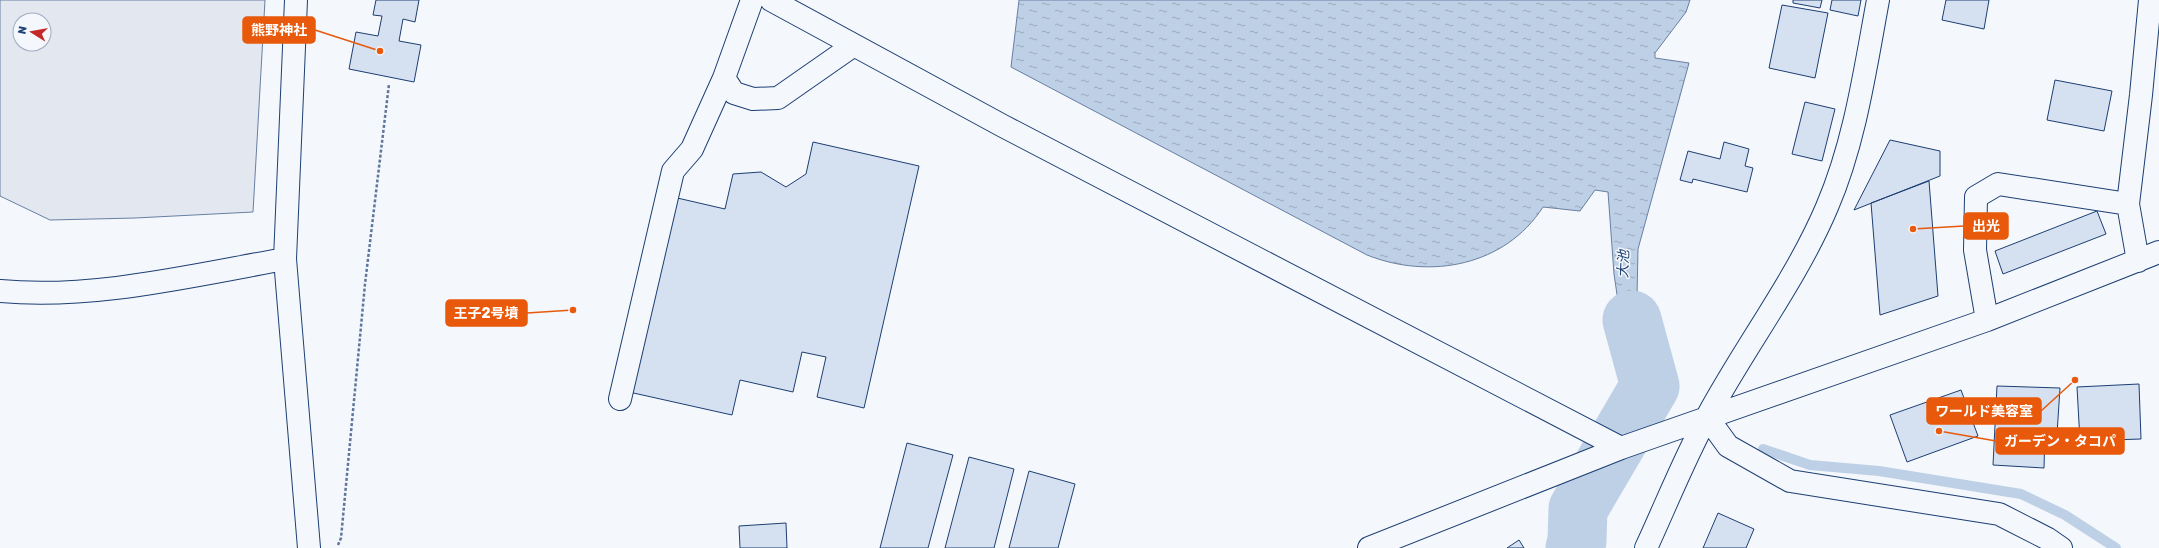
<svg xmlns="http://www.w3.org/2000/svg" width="2159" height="548" viewBox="0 0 2159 548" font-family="Rubik,'Noto Sans JP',sans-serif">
<defs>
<pattern id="water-ripples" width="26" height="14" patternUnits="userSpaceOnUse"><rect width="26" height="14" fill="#bed0e5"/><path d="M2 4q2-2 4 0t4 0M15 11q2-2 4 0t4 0" fill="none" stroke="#9aaabe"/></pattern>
</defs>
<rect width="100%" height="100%" fill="#f4f7fb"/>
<path fill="#e3e8f0" stroke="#687fa3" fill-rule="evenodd" d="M 0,0 L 265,0 L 253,212 L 135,218 L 50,220 L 0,196 ZM 20,20 L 44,20 L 44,44 L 20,44 Z"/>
<path fill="url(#water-ripples)" stroke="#687fa3" d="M 1019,0 L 1690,0 L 1686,12 L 1655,53 L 1655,58 L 1689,63 L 1638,249 L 1637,297 L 1640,317 L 1665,391 L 1649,404 L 1644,400 L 1624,342 L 1614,274 L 1608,192 L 1595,190 L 1580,211 L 1543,207 C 1505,266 1430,280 1367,255 L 1011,67 Z"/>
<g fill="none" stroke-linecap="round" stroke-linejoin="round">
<path stroke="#bed0e5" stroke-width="10" d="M 1763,449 L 1810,465 L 1879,471 L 2021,494 L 2065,515 L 2116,548"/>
<path stroke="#bed0e5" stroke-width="59" d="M 1575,548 L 1577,541 L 1578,509 L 1650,386 L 1632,320"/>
</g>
<path fill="#d5e0f0" stroke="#1d3f73" d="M 376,0 L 419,0 L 415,22 L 403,19 L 399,41 L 421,45 L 414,82 L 349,69 L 356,32 L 378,36 L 382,16 L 373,15 Z
M 1793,0 L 1822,0 L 1820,8 L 1793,3 Z
M 1832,0 L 1861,0 L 1858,16 L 1830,10 Z
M 1946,0 L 1989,0 L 1984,29 L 1942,20 Z
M 1782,5 L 1828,13 L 1815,78 L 1769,68 Z
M 2055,80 L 2112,91 L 2104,131 L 2047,120 Z
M 1805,102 L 1835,109 L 1822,161 L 1792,154 Z
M 1890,140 L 1940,151 L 1940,176 L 1854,210 Z
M 813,142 L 919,166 L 864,408 L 817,397 L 826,357 L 802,352 L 793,392 L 740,380 L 732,415 L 629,392 L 673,197 L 725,209 L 733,174 L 761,172 L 786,187 L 806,174 Z
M 1724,142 L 1749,149 L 1745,166 L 1753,168 L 1747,192 L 1693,179 L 1692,183 L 1680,180 L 1688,151 L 1720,159 Z
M 1929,181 L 1938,296 L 1880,315 L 1871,203 Z
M 2097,211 L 2106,234 L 2003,274 L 1995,251 Z
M 2139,384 L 2141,439 L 2080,441 L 2077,387 Z
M 1997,386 L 2060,388 L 2057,434 L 2045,433 L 2044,468 L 1993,465 Z
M 1961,390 L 1978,436 L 1907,462 L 1890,415 Z
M 907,443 L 953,455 L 928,548 L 880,548 Z
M 969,457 L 1014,469 L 994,548 L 945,548 Z
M 1029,471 L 1075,484 L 1058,548 L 1009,548 Z
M 1718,513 L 1754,529 L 1746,548 L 1703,548 Z
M 786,523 L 787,548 L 740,548 L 739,526 Z
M 1519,540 L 1524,548 L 1507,548 Z"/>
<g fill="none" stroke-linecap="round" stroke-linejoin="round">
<defs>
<path id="minor" d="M 296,0 L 285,259 L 309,548
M 752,0 L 724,78 L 734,93 L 753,99 L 778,98 L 854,45
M 771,0 L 1003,126 L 1621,448
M 2138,261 L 2128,204 L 2141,95 L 2150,0
M 0,291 C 92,300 194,275 285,259
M 1987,320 L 1975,250 L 1976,197 L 1998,184 L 2128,204
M 620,399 L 673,171 L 692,149 L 724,78
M 1707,417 L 1728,446 L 1790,481 L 1999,514 L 2048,539 L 2061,548
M 1369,548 L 1621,448 L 1987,320 L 2159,252
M 1646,548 C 1666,505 1684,459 1707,417 C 1745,346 1795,282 1827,207 C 1855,142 1865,70 1878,0"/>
</defs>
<use href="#minor" stroke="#1d3f73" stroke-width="24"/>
<path stroke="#5e769c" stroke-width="2.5" stroke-dasharray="3 2" stroke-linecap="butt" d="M 338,545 L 341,538 L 365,284 L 389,84"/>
<use href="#minor" stroke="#f4f7fb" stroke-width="22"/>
</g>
<g text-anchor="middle" stroke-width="3" stroke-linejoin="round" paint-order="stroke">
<g font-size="14" font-style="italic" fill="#1d3f73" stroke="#f4f7fb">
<text transform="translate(1623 264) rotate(-88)" y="5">大池</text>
</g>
</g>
<path fill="none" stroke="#e8590c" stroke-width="1.5" d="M380 51L315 30M1913 229L1964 226M573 310L527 313M2075 380L2041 411M1939 431L1996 441"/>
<g fill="#e8590c" stroke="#f4f7fb" stroke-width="1.5">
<circle cx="380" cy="51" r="4"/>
<circle cx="1913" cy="229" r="4"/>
<circle cx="573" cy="310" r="4"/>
<circle cx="2075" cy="380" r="4"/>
<circle cx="1939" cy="431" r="4"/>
</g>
<g fill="#e8590c" stroke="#e8590c" stroke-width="1.5">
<rect x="243" y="17" width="72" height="26" rx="4"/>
<rect x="1964" y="213" width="44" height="26" rx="4"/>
<rect x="446" y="300" width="81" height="26" rx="4"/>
<rect x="1927" y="398" width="114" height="26" rx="4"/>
<rect x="1996" y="428" width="128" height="26" rx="4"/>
</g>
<g font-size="14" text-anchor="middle" font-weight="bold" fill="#fff">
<text x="279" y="35">熊野神社</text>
<text x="1986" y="231">出光</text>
<text x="486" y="318">王子2号墳</text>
<text x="1984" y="416">ワールド美容室</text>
<text x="2060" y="446">ガーデン・タコパ</text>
</g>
<g transform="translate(32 32) rotate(281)"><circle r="19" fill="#f4f7fb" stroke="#9eadc5"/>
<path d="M0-3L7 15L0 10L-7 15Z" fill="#c62828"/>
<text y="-6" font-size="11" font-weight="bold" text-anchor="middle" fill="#1d3f73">N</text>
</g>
</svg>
